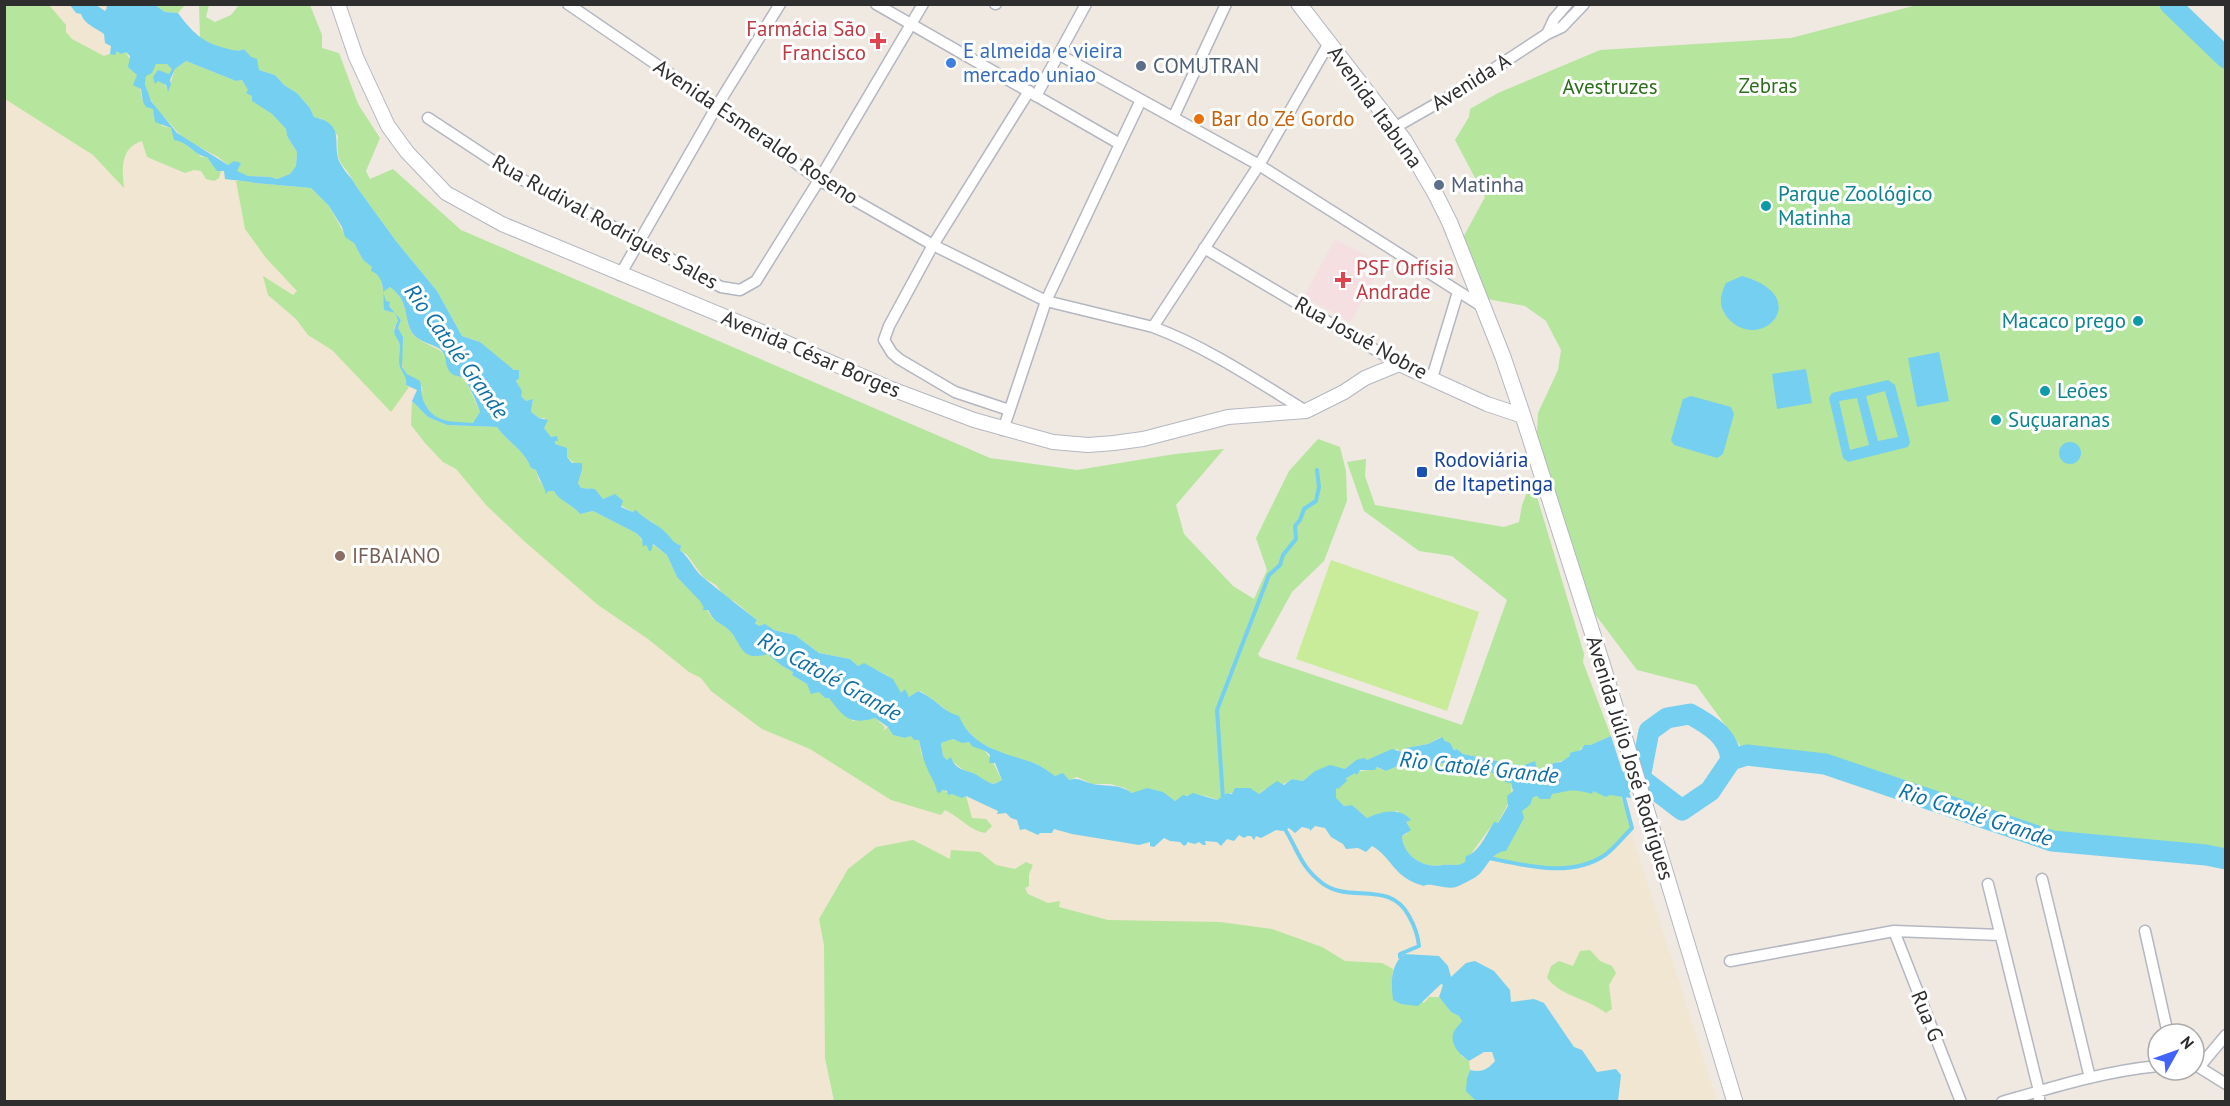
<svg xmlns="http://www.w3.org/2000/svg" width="2230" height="1106" viewBox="0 0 2230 1106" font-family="'PT Sans',sans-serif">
<rect width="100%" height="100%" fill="#efe9e1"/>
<path fill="#f0e6d1" d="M 5,4 L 128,5 L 655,535 L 876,698 L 1026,816 L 1614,778 L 1717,1101 L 5,1102 Z"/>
<path fill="#f5dfe0" d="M 1335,239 L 1382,264 L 1351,322 L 1304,297 Z"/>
<path fill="#b6e59e" d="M 4,5 L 49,5 L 66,25 L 66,32 L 72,39 L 104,56 L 117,51 L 126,52 L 137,75 L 143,102 L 153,109 L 162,126 L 171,128 L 191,149 L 195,150 L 201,157 L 207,157 L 217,170 L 221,171 L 219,178 L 214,181 L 206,179 L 201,171 L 194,170 L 185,173 L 147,157 L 142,141 C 120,148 122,169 124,188 L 93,155 L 5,99 Z
M 155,5 L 185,5 L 178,13 L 165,12 Z
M 199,5 L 209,5 L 206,17 L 215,22 L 231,15 L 239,5 L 310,5 L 322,35 L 322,48 L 339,53 L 358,104 L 380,138 L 366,171 L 370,179 L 393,169 L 461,230 L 990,458 L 1077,470 L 1175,454 L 1224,449 L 1176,505 L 1184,534 L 1233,586 L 1254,599 L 1267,570 L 1256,538 L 1289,471 L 1318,439 L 1340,447 L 1346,471 L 1347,501 L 1324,561 L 1292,592 L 1258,654 L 1260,657 L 1462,725 L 1507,600 L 1452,556 L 1419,551 L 1364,511 L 1347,462 L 1366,459 L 1365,476 L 1375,505 L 1504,527 L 1519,522 L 1522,505 L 1532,480 L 1584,654 L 1583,662 L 1611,736 L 1590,745 L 1584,745 C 1578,754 1564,762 1553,763 L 1551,766 L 1537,769 L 1530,764 L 1522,766 L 1463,754 L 1457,749 L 1455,750 L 1441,737 L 1428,744 L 1407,748 L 1401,752 L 1397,749 L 1367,760 L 1356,760 L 1345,769 C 1332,768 1312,771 1303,781 L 1292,779 C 1280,789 1270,783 1259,794 L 1227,793 L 1217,800 C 1204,794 1187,792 1175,801 L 1132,793 L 1125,788 L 1110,784 L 1092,784 L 1077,777 L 1069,780 L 1055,776 L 1037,764 L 1003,754 L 979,742 L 945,709 L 922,692 L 918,691 L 909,697 L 901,693 L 888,676 L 877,670 L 858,666 L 850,659 L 819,653 L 795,635 L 759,626 L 755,622 L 757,620 L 734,601 L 726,598 L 716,585 L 704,578 L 687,555 L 680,550 L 679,544 L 676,545 C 666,534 657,523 643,517 C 631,511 620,506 610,497 L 603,499 L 588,488 L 581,488 L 578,483 L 582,470 L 567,457 L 564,448 L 555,444 L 544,428 L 545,418 L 539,418 L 531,412 L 533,400 L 526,401 L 520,395 L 514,370 L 509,366 L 505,365 L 480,342 L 462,336 L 437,291 L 396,241 L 356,186 C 345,162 335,168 338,136 L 322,119 L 314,117 L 310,108 L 297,93 L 284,85 L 275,75 L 259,70 L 244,49 C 231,55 212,44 200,38 Z
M 1917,5 L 2170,5 L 2225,58 L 2225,859 L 2206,855 L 2052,841 L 1825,764 L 1747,755 L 1696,685 L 1637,670 L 1585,601 L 1536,448 L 1538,413 L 1558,370 L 1561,350 L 1546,321 L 1525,306 L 1482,298 L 1455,256 L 1459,245 L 1485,197 L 1455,140 L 1469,117 L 1470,109 L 1498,93 L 1600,50 L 1791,38 Z
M 186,61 L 236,81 L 242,80 L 257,103 L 272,114 L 286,129 L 287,136 L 297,152 L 296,166 L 290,174 L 277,179 L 270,177 L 248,176 L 238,173 L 236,171 L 239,167 L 228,165 L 218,157 L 183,138 L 157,109 L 149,97 L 145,83 L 146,76 L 156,64 L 167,64 L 173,69 L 169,75 L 164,73 L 155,83 L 158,81 L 163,82 L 168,91 L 175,69 Z
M 247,180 L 255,183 L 311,188 L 329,206 L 345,235 L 354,243 L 363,260 L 373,267 L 381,279 L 383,291 L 390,287 C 412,303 402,324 415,336 C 424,345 438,346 447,357 L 446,362 L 467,383 L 480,412 L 473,424 C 452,423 433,423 423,401 C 421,396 423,392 422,387 C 419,378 406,377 403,368 C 397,354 406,343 398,328 L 401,320 L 389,306 L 384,310 L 395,313 L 398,322 L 394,328 L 400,347 L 400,365 L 407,378 L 406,385 L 409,387 L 391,412 L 332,350 L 308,335 L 296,319 L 268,295 L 263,276 L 293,295 L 297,291 L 266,258 L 245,229 L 236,181 Z
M 412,401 L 428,417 L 447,425 L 497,427 C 508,443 524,449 531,468 L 536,470 L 539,480 L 548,491 L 554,491 C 560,502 572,504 580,514 L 593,511 L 636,533 L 647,546 L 652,544 L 667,555 L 677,577 L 701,601 L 713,619 L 729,629 L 734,637 L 768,653 L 782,666 L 793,672 L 792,675 L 819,691 L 825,698 L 829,698 L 853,721 L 875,718 L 885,727 L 883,731 L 888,727 L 893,735 L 905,738 L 911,736 L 919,740 L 921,753 L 934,777 L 937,791 L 942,790 L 952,794 L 966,796 L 972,818 L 986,819 L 992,826 L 985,833 C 969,830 960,817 945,810 L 941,815 L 891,800 L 810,749 L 762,729 L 711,691 L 701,678 L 689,672 L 648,639 L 598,605 L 524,541 L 487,506 L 456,469 L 443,462 L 425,443 L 411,425 Z
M 952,739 C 959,742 965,741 971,743 C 990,749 993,764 1002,780 L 994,784 C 978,780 961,770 950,759 L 947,760 L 943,756 L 941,743 Z
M 1441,763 L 1485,773 L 1489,769 L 1511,783 C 1514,800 1504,809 1498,823 L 1492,825 L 1465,862 C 1457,867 1452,864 1443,865 C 1424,869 1403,856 1402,836 L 1407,834 L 1408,826 L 1398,811 L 1390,812 L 1367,818 L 1352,805 L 1344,806 L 1335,798 L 1335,789 L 1347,781 L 1345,779 C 1354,771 1363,770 1375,770 L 1376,767 L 1386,771 C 1396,764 1406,763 1417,768 L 1420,764 L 1438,767 Z
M 1557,777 L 1619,791 L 1632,828 L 1609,852 L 1587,865 L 1555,868 L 1530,867 L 1484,857 L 1529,797 Z
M 913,840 L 950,859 L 951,850 L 980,852 L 996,865 L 1015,869 L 1026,862 L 1033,865 L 1029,874 L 1029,886 L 1025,888 L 1028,894 L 1048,903 L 1060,901 L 1059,907 L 1108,920 L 1220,922 L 1272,929 L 1322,947 L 1345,961 L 1382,963 L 1393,969 L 1392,979 L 1424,1003 L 1429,997 L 1439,997 L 1451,1012 L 1459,1016 L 1462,1021 L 1459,1025 L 1461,1056 L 1469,1061 L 1470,1070 L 1467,1078 L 1474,1099 L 1476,1101 L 834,1101 L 825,1058 L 824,945 L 819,919 L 848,869 L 876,847 Z
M 1590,950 L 1600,961 L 1612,966 L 1616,973 L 1609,985 L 1612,1009 L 1606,1013 C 1585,997 1564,998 1547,978 L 1551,966 L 1559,961 L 1573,966 L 1580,951 Z"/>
<path fill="#c9ec9a" d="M 1331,560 L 1479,612 L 1447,711 L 1296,659 Z"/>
<path fill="#75cff0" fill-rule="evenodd" d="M 70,5 L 96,5 L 105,11 L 107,8 L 106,5 L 155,5 L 165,12 L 178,13 C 191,31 203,43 225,48 C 232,50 237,52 244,49 L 251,57 L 257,59 L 259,70 L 275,75 L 284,85 L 297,93 L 310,108 L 314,117 C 349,125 329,146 342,166 C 346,174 352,177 356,186 L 396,241 L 437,291 L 462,336 L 480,342 L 514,370 L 519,370 L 519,378 L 516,381 L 522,391 L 521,396 L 526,401 L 533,399 L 531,412 L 539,418 L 548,420 L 544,428 L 551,437 L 557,436 L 558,441 L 555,441 L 555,444 L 567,448 L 567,457 L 572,463 L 582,463 L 582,470 L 578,483 L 581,488 L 595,489 L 603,499 L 615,494 L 623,501 L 621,507 L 633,512 L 636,510 C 644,520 659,524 667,534 C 672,539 674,544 681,545 L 680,550 C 690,558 694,571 705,579 C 722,593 739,606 757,620 L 755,623 L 759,626 L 765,624 L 774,630 L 795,635 L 819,653 L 850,659 L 858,666 L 864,663 L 893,679 L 901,693 L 905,689 L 909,697 L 918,691 C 934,697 943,712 959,716 C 972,748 1005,753 1034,763 C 1041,766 1048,771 1055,776 L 1063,773 L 1069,780 C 1080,777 1083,782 1093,784 C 1108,787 1117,783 1132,793 L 1147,788 L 1163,792 L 1175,801 L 1183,795 L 1187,796 L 1193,793 L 1217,800 L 1227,793 L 1232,794 L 1235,788 L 1250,788 L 1259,794 L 1277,781 L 1284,785 L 1292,779 L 1303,781 L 1315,771 L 1330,765 L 1345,769 L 1356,760 L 1364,758 L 1367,760 L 1392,749 L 1402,752 L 1406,748 L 1428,744 L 1442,737 L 1445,741 L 1450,743 L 1454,750 L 1457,749 L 1463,754 L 1522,766 L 1535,761 L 1537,769 L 1551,767 L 1553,763 L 1561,762 L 1570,756 L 1570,753 L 1581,750 L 1584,745 L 1590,745 L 1611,736 L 1631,798 L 1610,795 L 1606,797 L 1593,791 L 1592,794 C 1570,788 1571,791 1552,794 L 1550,799 L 1540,799 L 1537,796 L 1533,797 L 1530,805 L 1522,811 L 1524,818 L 1506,851 C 1490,852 1488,868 1477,876 C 1475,878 1459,886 1456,887 C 1445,890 1430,882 1424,886 C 1393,878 1393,858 1372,846 L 1366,852 L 1358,848 L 1346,849 L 1343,844 L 1331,837 L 1325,828 L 1315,826 L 1310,831 L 1310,829 L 1302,827 L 1295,833 L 1289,828 L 1283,831 L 1276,830 L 1261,838 L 1256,836 L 1254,840 L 1251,836 L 1247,836 L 1244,838 L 1239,835 L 1234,841 L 1227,839 L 1221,846 L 1217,842 L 1205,841 L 1206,845 L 1203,845 L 1199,842 L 1195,844 L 1187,842 L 1187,844 L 1184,846 L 1180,842 L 1170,841 L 1164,838 L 1154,847 L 1150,846 L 1150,842 L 1139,845 L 1072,834 L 1054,829 L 1052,833 L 1040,833 L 1038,835 L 1025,829 L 1020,830 L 1017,820 L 1011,818 L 1006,813 L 997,814 L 998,811 L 966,796 L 962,798 L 952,794 L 948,795 L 947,791 L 942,790 L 940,793 L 937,792 C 935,781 931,778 927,768 C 923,759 921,750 919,740 L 914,740 L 911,736 L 905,738 L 893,735 L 888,727 L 875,718 C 850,725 844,718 829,698 L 825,698 L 819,692 L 811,694 L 807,684 L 792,675 L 793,672 L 782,666 L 768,654 C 739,663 742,642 728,629 C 725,626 720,624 716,621 C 712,618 711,614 708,610 L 702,610 L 704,608 L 700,601 L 677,577 L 667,555 L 653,544 L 651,551 L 649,551 L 647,546 L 645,545 L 643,547 L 642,539 L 636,533 L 593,511 L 580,514 C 571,503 560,502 554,491 L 548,491 L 546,494 C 544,485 539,479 536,470 L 531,468 C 524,449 508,443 497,427 L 447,425 L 428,417 L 412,401 L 417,390 L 406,385 C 407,376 403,374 400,367 C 398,361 400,354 400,348 C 399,335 389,337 398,321 L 395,313 L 384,310 C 383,296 386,276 371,271 L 372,267 L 363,260 L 354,243 L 345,237 L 342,227 L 329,206 L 311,188 L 255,183 C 245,180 236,181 225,179 L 224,171 L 217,171 L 207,157 C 195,156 189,142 174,140 L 171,128 L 155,122 L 153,109 L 146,107 L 143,102 L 141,89 L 133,85 L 137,75 L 128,67 L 130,56 L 126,52 L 121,54 L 117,51 L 115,55 L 110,54 L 111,46 L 105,43 L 104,34 C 96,28 84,24 81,14 L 76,13 ZM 186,61 L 236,81 L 242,80 L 248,90 L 246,93 L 252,96 L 252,101 L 272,114 L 286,129 L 287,136 L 297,152 L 296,166 L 290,174 L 277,179 L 270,177 L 248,176 L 237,171 L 241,163 L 234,161 L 228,165 L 177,133 L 151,101 L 145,84 L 146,76 L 152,73 L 156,64 L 167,64 L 172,69 L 169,74 L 158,70 L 153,77 L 155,84 L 158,81 L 166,85 L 168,92 L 171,84 L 170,80 L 175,69 ZM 390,287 C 412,303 402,323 415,336 C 421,342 432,344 440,349 C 448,356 444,361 448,369 C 452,377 458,375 463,378 C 468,382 478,405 480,412 L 473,423 C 454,421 433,425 423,400 C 421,394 422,388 420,381 L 407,374 L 402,367 L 403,337 L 398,328 L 401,320 L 389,306 L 390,302 L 386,301 L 383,292 ZM 953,739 L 962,743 L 969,742 L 972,746 C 979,750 984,748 990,755 L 989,763 L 995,763 L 1002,780 L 994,784 C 986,782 982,778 975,774 C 965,770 955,770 951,757 L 947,760 L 943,756 L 941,743 ZM 1441,763 L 1486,773 L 1489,770 L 1496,776 L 1503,777 L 1505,782 L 1511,783 L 1513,791 L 1507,796 L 1508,806 L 1498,823 L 1494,822 C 1487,833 1479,853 1466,856 L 1465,862 C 1457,867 1451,864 1443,865 C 1424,869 1403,856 1402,836 L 1411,830 L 1406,822 L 1411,820 C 1400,807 1382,811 1367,818 L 1352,805 L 1344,806 L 1336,798 L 1336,788 L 1338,789 L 1348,780 L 1345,779 L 1355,773 L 1357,775 L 1360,770 L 1375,770 L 1377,767 L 1386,771 C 1397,766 1405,762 1418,768 L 1420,764 L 1438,767 Z
M 1742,276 C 1817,297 1759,356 1727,317 C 1718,305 1720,296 1726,283 Z
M 1939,352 L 1949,401 L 1917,407 L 1908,358 Z
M 1806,369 L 1812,403 L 1777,409 L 1772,374 Z
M 1888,380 L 1895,385 L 1910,442 L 1908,447 L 1848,462 L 1843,458 L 1829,398 L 1832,393 ZM 1885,391 L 1898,437 L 1878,441 L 1866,396 ZM 1857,398 L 1869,445 L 1850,450 L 1839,401 Z
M 1691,396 L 1731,407 L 1734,414 L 1723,454 L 1717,458 L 1674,445 L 1671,440 L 1683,399 Z
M2059 453a11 11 0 1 1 22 0a11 11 0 1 1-22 0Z
M 1404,954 L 1439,956 L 1448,966 L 1451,977 L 1466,963 L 1475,961 L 1494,971 L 1510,990 L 1511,1002 L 1534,999 L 1544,1003 L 1574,1047 L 1582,1050 L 1597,1072 L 1616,1069 L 1621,1075 L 1618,1101 L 1476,1101 L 1466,1091 L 1467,1078 L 1470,1070 C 1482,1073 1488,1069 1495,1061 L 1492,1052 L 1484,1052 L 1469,1061 C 1461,1056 1450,1045 1453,1034 C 1454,1030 1459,1025 1462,1021 L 1459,1016 L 1451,1012 L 1439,997 L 1443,985 L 1441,984 L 1418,1006 L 1401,1004 L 1393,1000 C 1391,983 1390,966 1404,954 Z"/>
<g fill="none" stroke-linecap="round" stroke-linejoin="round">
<path stroke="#75cff0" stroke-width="4" d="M 1223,799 L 1217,710 L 1269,575 L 1280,565 L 1283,555 L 1296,539 L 1295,526 L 1300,520 L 1304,509 L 1316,501 L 1319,487 L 1317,470
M 1283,826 C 1298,849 1299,865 1322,883 C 1349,904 1389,879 1409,916 C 1414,925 1418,935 1419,946 L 1400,954 L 1400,957
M 1489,858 C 1527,866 1571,878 1605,855 C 1615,848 1623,837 1632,828 L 1623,794"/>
<path stroke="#75cff0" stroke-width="21" d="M 2170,4 L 2226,58
M 1599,778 L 1614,778 L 1621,784 L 1640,778 L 1682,810 L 1710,791 L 1731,760 L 1747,755 L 1825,764 L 2052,841 L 2206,855 L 2226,859
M 1640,778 L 1649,731 L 1667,718 L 1690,714 C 1710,725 1729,736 1731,760"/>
<defs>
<path id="minor" d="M 568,4 L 717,106 L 819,180 L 933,245 L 1046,301 L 1153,327 C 1207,347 1257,381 1306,411
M 876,4 L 1120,144 L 1141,100
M 995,4 L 996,4
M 1547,34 L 1554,19 L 1567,4
M 1060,55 L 1259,165 L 1483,307
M 1036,96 L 1086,4
M 1174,116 L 1226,4
M 428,118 L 519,178 L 583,210 L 721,287 L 740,290 L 756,281 L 819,180 L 923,4
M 1394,128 L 1469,85 L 1547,34 L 1562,27 L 1584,4
M 1204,248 L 1399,364
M 620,275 L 717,106 L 780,4
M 1153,327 L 1259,165 L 1329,43
M 1432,378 L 1458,292
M 1009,410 L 955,392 L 899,359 L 892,353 L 884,340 L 889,326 L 933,245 L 1029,91
M 1003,430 L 1046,301 L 1120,144
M 2042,879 L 2090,1078
M 1988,884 L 2039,1091 L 2039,1102
M 1894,931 L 1961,1102
M 2145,931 L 2168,1034
M 1730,961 L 1894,931 L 2000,935
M 2194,1064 L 2226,1084
M 2200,1066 L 2226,1035
M 2002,1102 C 2053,1087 2105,1071 2158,1066"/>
<path id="tertiary" d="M 338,4 L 356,57 L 388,126 L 407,152 L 446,193 L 502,224 L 762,332 L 889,388 L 974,420 L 1053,442 L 1088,445 L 1114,443 L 1143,439 L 1228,417 L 1306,411 L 1344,392 L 1365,378 L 1399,364 L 1487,404 L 1523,416"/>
<path id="secondary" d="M 1299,4 L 1404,140 L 1435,193 L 1450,223 L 1503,357 L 1523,416 L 1601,660 L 1735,1102"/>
</defs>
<use href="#minor" stroke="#b4b7c1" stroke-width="13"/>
<use href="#tertiary" stroke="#b4b7c1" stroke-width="16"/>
<use href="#secondary" stroke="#b4b7c1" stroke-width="17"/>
<use href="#minor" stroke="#fff" stroke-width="10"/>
<use href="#tertiary" stroke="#fff" stroke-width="14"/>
<use href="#secondary" stroke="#fff" stroke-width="15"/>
</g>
<g fill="#e0444e" stroke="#fff" stroke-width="2">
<path d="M875 32h6v6h6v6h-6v6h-6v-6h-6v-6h6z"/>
<path d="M1340 271h6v6h6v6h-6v6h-6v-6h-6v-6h6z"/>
</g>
<circle fill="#3f7fe0" stroke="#fff" stroke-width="2" cx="951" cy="63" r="6"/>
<g fill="#5c6f8a" stroke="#fff" stroke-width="2">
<circle cx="1141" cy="66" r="6"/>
<circle cx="1439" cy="185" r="6"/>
</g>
<circle fill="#e8710a" stroke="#fff" stroke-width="2" cx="1199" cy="119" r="6"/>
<g fill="#0f9aa8" stroke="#fff" stroke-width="2">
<circle cx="1766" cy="206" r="6"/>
<circle cx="2138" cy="321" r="6"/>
<circle cx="2045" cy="391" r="6"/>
<circle cx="1996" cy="420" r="6"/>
</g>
<rect fill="#1a4fb4" stroke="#fff" stroke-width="2" x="1416" y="466" width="12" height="12" rx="3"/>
<circle fill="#8d6e63" stroke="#fff" stroke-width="2" cx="340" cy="556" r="6"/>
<g text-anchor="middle" stroke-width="6" stroke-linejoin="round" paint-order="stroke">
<g font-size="21" fill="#be3a42" stroke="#fff" text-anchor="end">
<text x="866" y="36">Farmácia São<tspan x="866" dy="24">Francisco</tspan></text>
<text x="1356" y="275" text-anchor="start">PSF Orfísia<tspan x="1356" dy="24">Andrade</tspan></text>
</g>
<g font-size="21" fill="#366cbe" stroke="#fff" text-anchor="start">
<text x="963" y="58">E almeida e vieira<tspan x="963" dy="24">mercado uniao</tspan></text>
</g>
<g font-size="21" fill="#4e5e75" stroke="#fff" text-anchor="start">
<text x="1153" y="73">COMUTRAN</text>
<text x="1451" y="192">Matinha</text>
</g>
<g font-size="21" fill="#2e2e2e" stroke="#fff">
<text transform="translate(1471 82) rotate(-32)" y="7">Avenida A</text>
<text transform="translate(1375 107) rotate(54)" y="7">Avenida Itabuna</text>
<text transform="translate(756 132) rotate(34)" y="7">Avenida Esmeraldo Roseno</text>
<text transform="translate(605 222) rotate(29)" y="7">Rua Rudival Rodrigues Sales</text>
<text transform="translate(1361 338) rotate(29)" y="7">Rua Josué Nobre</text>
<text transform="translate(811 354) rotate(23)" y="7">Avenida César Borges</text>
<text transform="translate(1630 758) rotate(73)" y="7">Avenida Júlio José Rodrigues</text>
<text transform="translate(1927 1016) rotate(68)" y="7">Rua G</text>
</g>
<g font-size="21" fill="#2c6e1b" stroke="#fff">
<text x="1768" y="93">Zebras</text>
<text x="1610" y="94">Avestruzes</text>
</g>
<g font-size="21" fill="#c56008" stroke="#fff" text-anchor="start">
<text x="1211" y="126">Bar do Zé Gordo</text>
</g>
<g font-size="21" fill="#0d838f" stroke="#fff" text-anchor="start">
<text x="1778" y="201">Parque Zoológico<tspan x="1778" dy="24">Matinha</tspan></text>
<text x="2126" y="328" text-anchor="end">Macaco prego</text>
<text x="2057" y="398">Leões</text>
<text x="2008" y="427">Suçuaranas</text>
</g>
<g font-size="21" fill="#164399" stroke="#fff" text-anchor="start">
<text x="1434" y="467">Rodoviária<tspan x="1434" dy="24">de Itapetinga</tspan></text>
</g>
<g font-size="21" fill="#785e54" stroke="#fff" text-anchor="start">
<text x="352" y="563">IFBAIANO</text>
</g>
<g font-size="22" font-style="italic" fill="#0d6fa3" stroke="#fff">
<text transform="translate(457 351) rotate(54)" y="8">Rio Catolé Grande</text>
<text transform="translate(830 676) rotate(29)" y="8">Rio Catolé Grande</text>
<text transform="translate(1479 767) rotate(6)" y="8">Rio Catolé Grande</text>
<text transform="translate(1976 814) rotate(18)" y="8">Rio Catolé Grande</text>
</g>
</g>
<rect width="2230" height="1106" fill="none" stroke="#2e2e2e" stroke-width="12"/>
<g transform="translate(2176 1052) rotate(50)"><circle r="28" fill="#ffffff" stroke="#ababab" stroke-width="1.5"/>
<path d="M0-4.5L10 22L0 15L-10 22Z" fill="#4264fb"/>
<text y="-9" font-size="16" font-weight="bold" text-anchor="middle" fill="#2e2e2e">N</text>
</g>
</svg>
